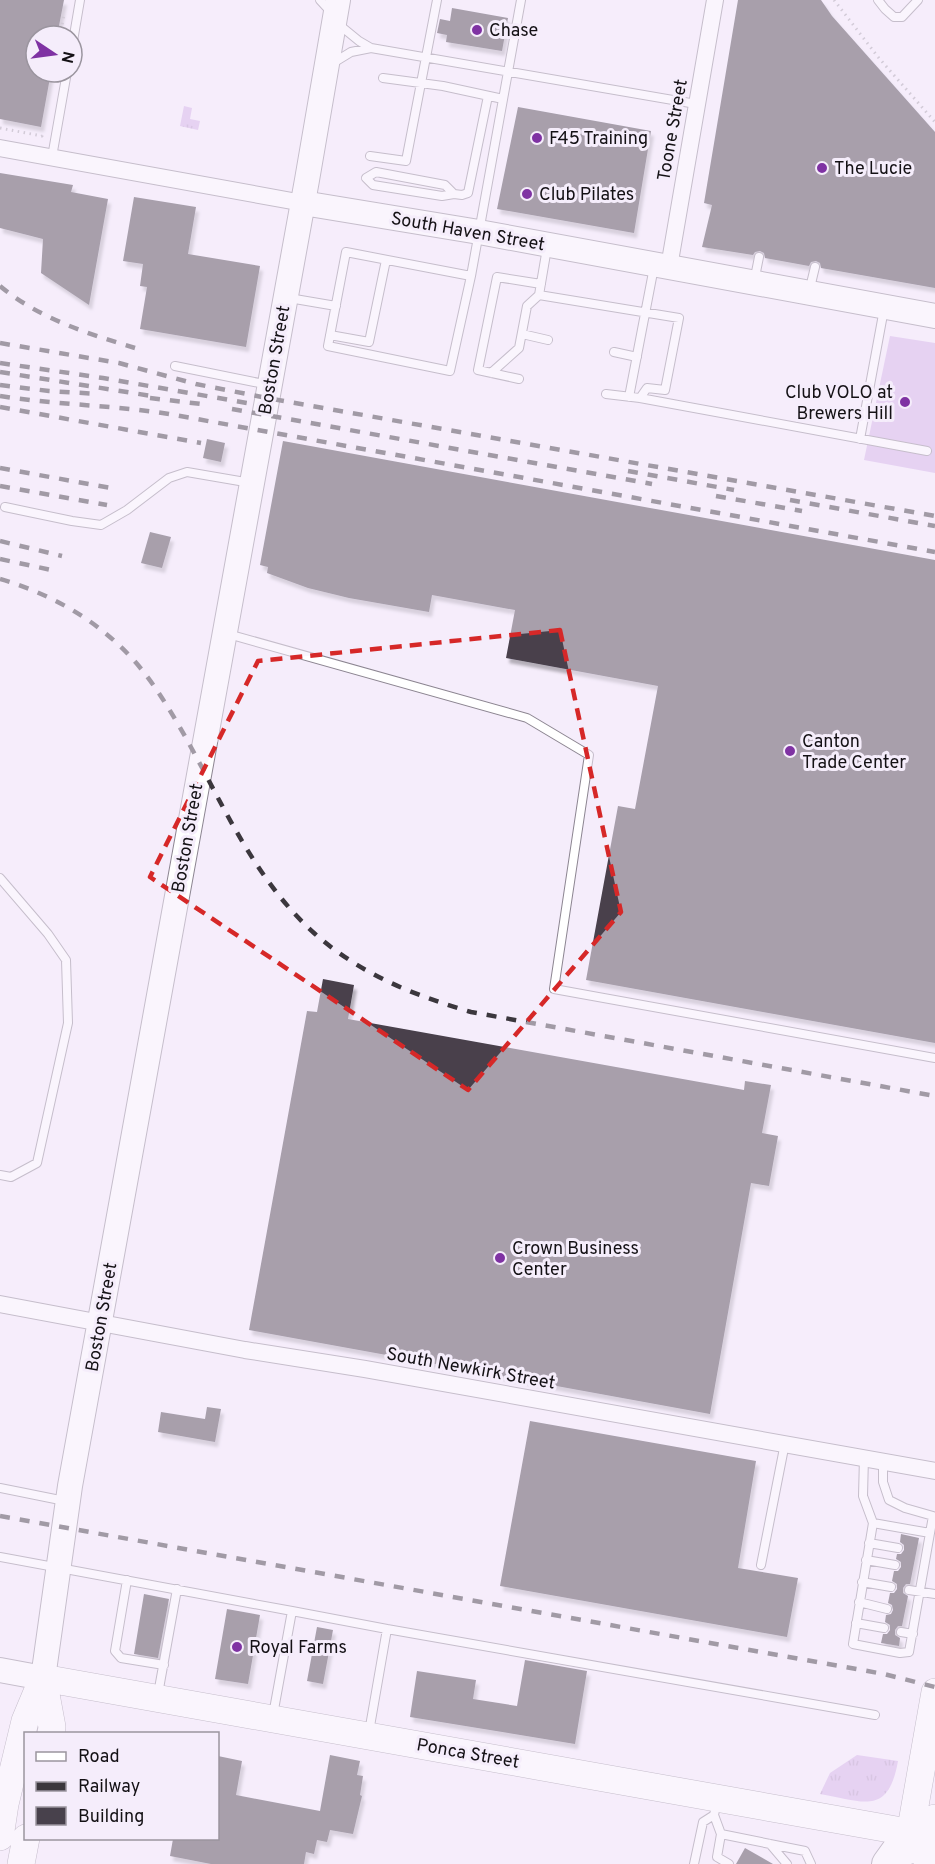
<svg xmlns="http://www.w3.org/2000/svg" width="935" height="1864" viewBox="0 0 935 1864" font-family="Overpass,sans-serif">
<defs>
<pattern id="grass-tufts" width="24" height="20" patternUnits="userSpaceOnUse" patternTransform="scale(1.5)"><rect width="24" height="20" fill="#d3b1e7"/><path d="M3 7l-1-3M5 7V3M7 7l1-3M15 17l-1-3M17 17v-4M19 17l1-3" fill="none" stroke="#b497c5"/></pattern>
<filter id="shadow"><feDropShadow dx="3" dy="5" stdDeviation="1.5" flood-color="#0004"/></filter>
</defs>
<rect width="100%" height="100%" fill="#f5edfb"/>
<path fill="url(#grass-tufts)" d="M 184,106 L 192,108 L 190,119 L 200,121 L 198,130 L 180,126 Z
M 857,1755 L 898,1761 C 888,1817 863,1801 820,1794 L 830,1773 Z"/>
<path fill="#d3b1e7" d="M 890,336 L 935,343 L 935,473 L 864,460 Z"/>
<path fill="#48414c" filter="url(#shadow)" d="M 0,0 L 64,0 L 57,36 L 36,36 L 36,72 L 51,72 L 41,127 L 0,119 Z
M 738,0 L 821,0 L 832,16 L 935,132 L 935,288 L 821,268 L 820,263 L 816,261 L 811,262 L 809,266 L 765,258 L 764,253 L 760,251 L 755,252 L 753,255 L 702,247 L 712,205 L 704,203 Z
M 452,8 L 508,18 L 502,51 L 446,42 L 447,35 L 437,33 L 440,19 L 450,21 Z
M 518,107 L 651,131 L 634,233 L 497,209 Z
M 0,173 L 73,185 L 71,192 L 108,199 L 89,305 L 41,273 L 43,239 L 0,228 Z
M 134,197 L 196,207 L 188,254 L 260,266 L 246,347 L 140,329 L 147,287 L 140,286 L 143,264 L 123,261 Z
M 207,439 L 225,443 L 221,462 L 203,458 Z
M 283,441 L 935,560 L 935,1043 L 586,980 L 618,806 L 635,809 L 658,686 L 506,658 L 515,610 L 432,595 L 429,612 L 349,598 L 308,588 L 267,573 L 268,567 L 260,565 Z
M 150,532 L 171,537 L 162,568 L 141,563 Z
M 323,979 L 354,985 L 348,1019 L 744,1090 L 745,1081 L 771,1085 L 762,1133 L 778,1136 L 769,1186 L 751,1183 L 710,1414 L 249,1330 L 307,1011 L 317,1012 Z
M 207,1407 L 221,1409 L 215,1442 L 158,1432 L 161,1412 L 205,1419 Z
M 530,1421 L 756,1461 L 738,1568 L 798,1578 L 787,1637 L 500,1586 Z
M 901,1534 L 919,1538 L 910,1584 L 906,1584 L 903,1588 L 903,1593 L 908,1596 L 902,1626 L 898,1626 L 895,1630 L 895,1635 L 900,1638 L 899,1646 L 881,1643 L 883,1634 L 887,1634 L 890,1630 L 890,1625 L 885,1622 L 886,1615 L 891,1614 L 893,1610 L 892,1605 L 888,1603 L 890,1593 L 894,1593 L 897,1589 L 897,1584 L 892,1581 L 894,1571 L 898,1571 L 901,1567 L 901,1562 L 896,1559 L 897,1554 L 901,1554 L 904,1550 L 904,1545 L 900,1542 Z
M 144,1594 L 169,1599 L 158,1658 L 134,1654 Z
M 227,1609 L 260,1615 L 248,1684 L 215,1679 Z
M 317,1627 L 333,1630 L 323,1684 L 307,1681 Z
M 525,1660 L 587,1671 L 575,1744 L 410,1717 L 417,1671 L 476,1680 L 473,1699 L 517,1706 Z
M 330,1755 L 360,1761 L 357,1775 L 363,1776 L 360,1795 L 362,1796 L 353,1834 L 330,1830 L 327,1842 L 317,1840 L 314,1854 L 306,1852 L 304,1864 L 211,1864 L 170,1856 L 173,1839 L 218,1839 L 218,1756 L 242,1761 L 236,1795 L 320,1811 Z
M 745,1848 L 773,1864 L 736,1864 Z"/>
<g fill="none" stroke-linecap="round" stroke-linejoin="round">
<defs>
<path id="lane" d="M 320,0 L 332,13
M 878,0 L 885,9 L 894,17 L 902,17 L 918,0
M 337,23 L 359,41 L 371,48 L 696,104
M 72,47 L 80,0
M 333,63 L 351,52 L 371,48
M 383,78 L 443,86 L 503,99
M 370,156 L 406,161 L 437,0
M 52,157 L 67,72
M 454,194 L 442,196 L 373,185 L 366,178 L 376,172 L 445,185 L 454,194 L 462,195 L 468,193 L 488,96
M 471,276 L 450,371 L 328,346 L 346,252 L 471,276 L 521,0
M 754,282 L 759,257
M 809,292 L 815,267
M 539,295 L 679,318 L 665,390 L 647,388 L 640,398
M 289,298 L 336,306
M 522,334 L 548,340
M 330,335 L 369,342 L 386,260
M 614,352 L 637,357
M 175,366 L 269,385
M 491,373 L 519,348 L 527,306 L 539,295 L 547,248
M 519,379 L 478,370 L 497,277 L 541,284
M 606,394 L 640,398 L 927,451
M 629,397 L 654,267
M 860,439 L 884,309
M 5,507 L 72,521 L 101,525 L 127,510 L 169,478 L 187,472 L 251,483
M 228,634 L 527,718 L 589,755 L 554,989 L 935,1058
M 0,878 L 48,934 L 66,960 L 68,1023 L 37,1163 L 11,1177 L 0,1175
M 864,1457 L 863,1496 L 873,1523 L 853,1644 L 900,1653 L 909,1652 L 933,1516 L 905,1508 L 889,1500 L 883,1482 L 883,1461
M 0,1488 L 65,1501
M 873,1523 L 930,1533
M 869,1543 L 898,1548
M 0,1557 L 292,1611 L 273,1715
M 866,1560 L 895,1565
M 761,1565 L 785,1443
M 127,1580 L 115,1651 L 121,1658 L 164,1665
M 862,1582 L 891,1587
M 909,1590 L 935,1594
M 859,1602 L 887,1609
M 292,1611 L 387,1629 L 369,1732
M 856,1623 L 884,1628
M 387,1629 L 875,1715
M 901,1632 L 913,1634
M 158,1694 L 177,1589
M 717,1801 L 714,1815 L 721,1834 L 805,1851 L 811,1864
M 721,1834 L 717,1857 L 729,1864
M 770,1844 L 787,1864
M 694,1864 L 703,1822 L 714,1815"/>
<path id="street" d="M 0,148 L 303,203
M 669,267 L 715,0
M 0,1304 L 245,1350 L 365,1369 L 935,1471"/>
<path id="secondary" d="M 303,203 L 479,232 L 935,316
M 0,1670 L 43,1678 L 70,1486 L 307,180 L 338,0"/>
<path id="primary" d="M 43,1678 L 935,1837
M 43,1678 L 52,1727 L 51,1734
M 0,1837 L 5,1804 L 25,1721 L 43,1678
M 907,1851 L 935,1692
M 21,1864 L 26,1838
M 927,1864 L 935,1818"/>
<path id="highway" d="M 887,1864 L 910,1832"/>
</defs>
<use href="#lane" stroke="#8c8591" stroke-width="10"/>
<use href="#street" stroke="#8c8591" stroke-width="18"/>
<use href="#secondary" stroke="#8c8591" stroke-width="26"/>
<use href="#primary" stroke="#8c8591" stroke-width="28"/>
<use href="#highway" stroke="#8c8591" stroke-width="32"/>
<path stroke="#a8a2ac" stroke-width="3" stroke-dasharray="1.5 4.5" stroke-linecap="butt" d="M 834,0 L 878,57 L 935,122
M 60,36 L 64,14
M 0,128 L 42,136 L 43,133"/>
<use href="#lane" stroke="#fff" stroke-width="8"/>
<use href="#street" stroke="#fff" stroke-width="16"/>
<use href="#secondary" stroke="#fff" stroke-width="24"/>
<use href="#primary" stroke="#fff" stroke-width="27"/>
<use href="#highway" stroke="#fff" stroke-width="30"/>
<path stroke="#3b373d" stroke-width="4.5" stroke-dasharray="10 10" stroke-linecap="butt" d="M 0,286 C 40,319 86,333 135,348
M 0,343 L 119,363 L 196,384 L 267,398 L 935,516
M 0,363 L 103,378 L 247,403
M 0,372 L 158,397
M 0,385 L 49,391 L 99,394
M 0,396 C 56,405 113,405 169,414 L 935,552
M 150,398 L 201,404
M 0,407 L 201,443
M 232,409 L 652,484
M 0,468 L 111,488
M 628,471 L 734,490
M 0,486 L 107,505
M 716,496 L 802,511
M 790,500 L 935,526
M 0,541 L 62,556
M 0,559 L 56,571
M 0,579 C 62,597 117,632 154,686 C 210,767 239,865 314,933 C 360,974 413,995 471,1012 L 935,1096
M 0,1516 L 884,1674 L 935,1687"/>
</g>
<path d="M0 0H935V1864H0ZM 560,630 L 621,912 L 468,1090 L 150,877 L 258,661 Z" fill="#f5edfb" fill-opacity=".55" fill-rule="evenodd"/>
<path fill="none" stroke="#d62828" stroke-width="4.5" stroke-dasharray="12 8" stroke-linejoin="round" d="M 560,630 L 621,912 L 468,1090 L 150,877 L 258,661 Z"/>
<g fill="#7f32a3" stroke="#f5edfb" stroke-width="2">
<circle cx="477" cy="30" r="6"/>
<circle cx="537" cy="138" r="6"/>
<circle cx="822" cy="168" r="6"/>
<circle cx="527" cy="194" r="6"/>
<circle cx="905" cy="402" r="6"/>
<circle cx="790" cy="751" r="6"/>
<circle cx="500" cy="1258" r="6"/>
<circle cx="237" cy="1647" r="6"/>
</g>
<g text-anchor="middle" stroke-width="6" stroke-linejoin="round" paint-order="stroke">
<g font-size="18" fill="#141115" stroke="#f5edfb" text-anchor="start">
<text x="489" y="36">Chase</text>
<text x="549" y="144">F45 Training</text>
<text x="834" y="174">The Lucie</text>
<text x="539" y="200">Club Pilates</text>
<text x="893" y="398" text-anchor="end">Club VOLO at<tspan x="893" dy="21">Brewers Hill</tspan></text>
<text x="802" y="747">Canton<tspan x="802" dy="21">Trade Center</tspan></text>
<text x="512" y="1254">Crown Business<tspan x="512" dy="21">Center</tspan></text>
<text x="249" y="1653">Royal Farms</text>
</g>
<g font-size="18" fill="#141115" stroke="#f5edfb">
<text transform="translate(672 130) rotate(-80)" y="6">Toone Street</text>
<text transform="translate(468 231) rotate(10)" y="6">South Haven Street</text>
<text transform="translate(274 360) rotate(-80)" y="6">Boston Street</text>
<text transform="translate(187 838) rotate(-80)" y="6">Boston Street</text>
<text transform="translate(101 1317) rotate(-80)" y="6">Boston Street</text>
<text transform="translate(471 1368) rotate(10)" y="6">South Newkirk Street</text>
<text transform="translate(468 1753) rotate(10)" y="6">Ponca Street</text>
</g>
</g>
<rect x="24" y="1732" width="195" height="108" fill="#f5edfb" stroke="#9b959f" stroke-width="1.5"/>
<rect x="36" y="1752" width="30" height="9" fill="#ffffff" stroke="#9b959f" stroke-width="1.5"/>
<text x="78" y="1762" font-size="18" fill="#141115">Road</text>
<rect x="36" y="1782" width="30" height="9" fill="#3b373d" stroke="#9b959f" stroke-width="1.5"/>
<text x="78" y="1792" font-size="18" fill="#141115">Railway</text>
<rect x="36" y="1807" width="30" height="18" fill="#48414c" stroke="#9b959f" stroke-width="1.5"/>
<text x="78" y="1822" font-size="18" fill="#141115">Building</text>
<g transform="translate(54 54) rotate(103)"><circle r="28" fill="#f5edfb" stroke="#9b959f" stroke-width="1.5"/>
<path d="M0-4.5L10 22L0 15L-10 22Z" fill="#7f32a3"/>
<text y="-9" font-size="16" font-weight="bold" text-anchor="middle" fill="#141115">N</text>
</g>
</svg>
